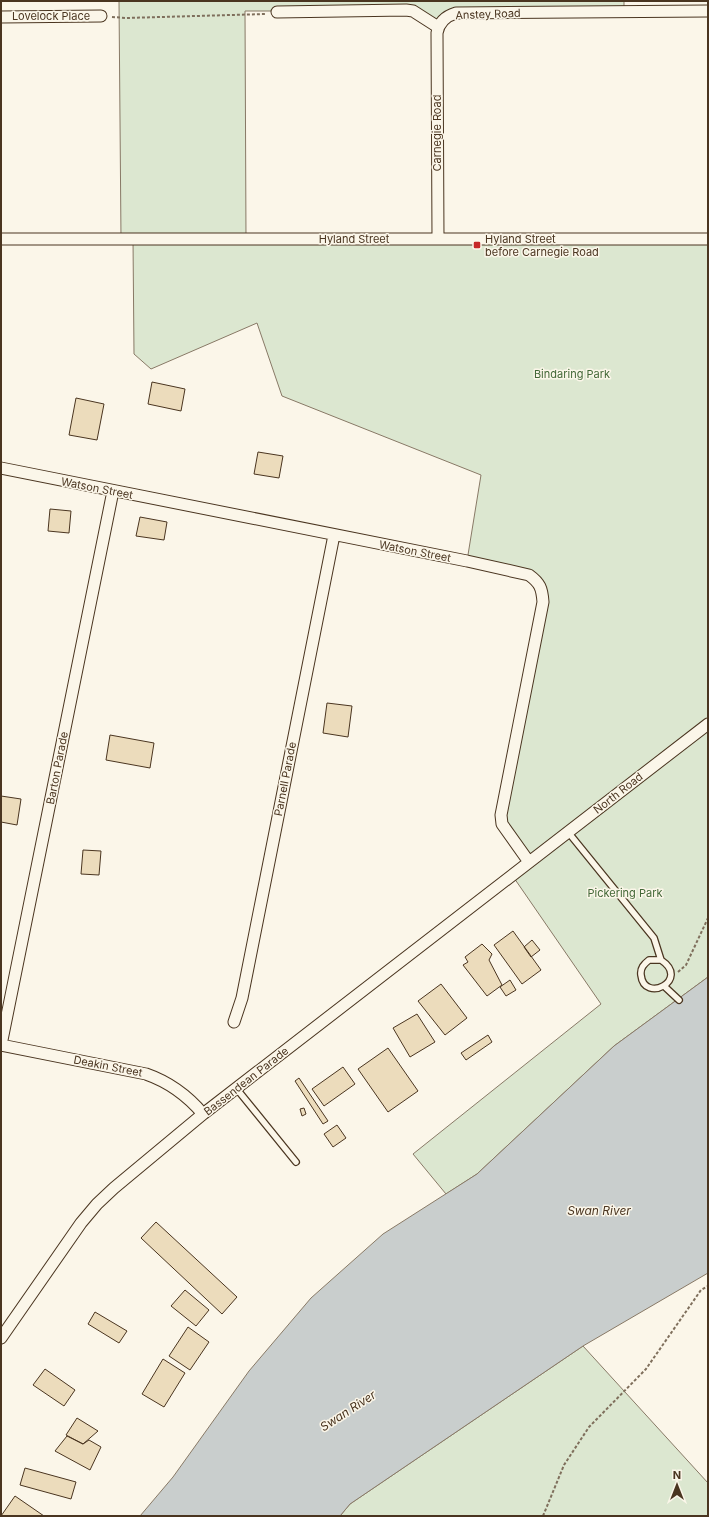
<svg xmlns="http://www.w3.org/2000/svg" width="709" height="1517" viewBox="0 0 709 1517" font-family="Inter,sans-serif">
<rect width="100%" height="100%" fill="#fbf6e9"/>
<path fill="#dce7d0" stroke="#887966" d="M 119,1 L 624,1 L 624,12 L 456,13 L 441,22 L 413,11 L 245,11 L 246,239 L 708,239 L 708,977 L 614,1046 L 477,1174 L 446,1194 L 413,1154 L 601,1004 L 512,875 L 529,862 L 502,824 L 543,602 L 537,581 L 467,561 L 481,475 L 282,396 L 257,323 L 151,369 L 134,354 L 133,239 L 121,239 Z
M 583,1346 L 708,1483 L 708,1516 L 340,1516 L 350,1504 Z"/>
<path fill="#c9cecd" stroke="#887966" d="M 708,977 L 708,1273 L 583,1346 L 350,1504 L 340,1516 L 140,1516 L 173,1477 L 249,1371 L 311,1298 L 383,1234 L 477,1174 L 614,1046 Z"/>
<path fill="#ecdcbc" stroke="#4a3520" d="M 152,382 L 185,389 L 181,411 L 148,404 Z
M 76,398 L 104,404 L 97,440 L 69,435 Z
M 258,452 L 283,456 L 279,478 L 254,474 Z
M 50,509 L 71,511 L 69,533 L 48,531 Z
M 140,517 L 167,522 L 164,540 L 136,536 Z
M 327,703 L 352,706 L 348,737 L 323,733 Z
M 110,735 L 154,743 L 150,768 L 106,760 Z
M 1,796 L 21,799 L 17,825 L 1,822 Z
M 83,850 L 101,851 L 99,875 L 81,874 Z
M 513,931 L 541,970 L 522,984 L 494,945 Z
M 532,940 L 540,950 L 531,957 L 524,947 Z
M 482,944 L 492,954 L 489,960 L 502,985 L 487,996 L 463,965 L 468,962 L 465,957 Z
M 510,980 L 516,990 L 506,996 L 500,987 Z
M 441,984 L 467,1018 L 445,1035 L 418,1001 Z
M 417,1014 L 435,1042 L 410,1057 L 393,1028 Z
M 488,1035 L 492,1042 L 466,1060 L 461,1053 Z
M 388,1048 L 418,1091 L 388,1112 L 358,1069 Z
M 343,1067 L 355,1084 L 324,1106 L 312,1089 Z
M 299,1078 L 328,1121 L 323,1124 L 295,1081 Z
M 304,1108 L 306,1114 L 302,1116 L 300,1109 Z
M 337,1125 L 346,1138 L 333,1147 L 324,1134 Z
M 156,1222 L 237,1297 L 222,1314 L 141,1238 Z
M 185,1290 L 209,1310 L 196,1326 L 171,1306 Z
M 95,1312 L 127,1331 L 119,1343 L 88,1324 Z
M 188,1327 L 209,1342 L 190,1370 L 169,1356 Z
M 163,1359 L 185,1373 L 164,1407 L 142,1394 Z
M 45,1369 L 75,1390 L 64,1406 L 33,1385 Z
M 77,1418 L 98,1431 L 83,1444 L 66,1435 Z
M 67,1436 L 83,1444 L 89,1440 L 101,1447 L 90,1470 L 55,1451 Z
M 25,1468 L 76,1482 L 71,1499 L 20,1485 Z
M 15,1496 L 44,1516 L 1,1516 Z"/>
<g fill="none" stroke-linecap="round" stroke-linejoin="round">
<defs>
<path id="service" d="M 568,832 L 654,938 L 661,960 C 691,980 644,1004 641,975 C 640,968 644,964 649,960 L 661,960
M 664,986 L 679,1000
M 236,1088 L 296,1162"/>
<path id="minor" d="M 277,12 L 406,10 L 413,11 L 438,27
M 1,17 L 101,16
M 1,239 L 708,239
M 438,239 L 437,33 C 439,22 446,16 456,13 L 708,11
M 1,468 L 467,561 L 529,575 C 540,583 542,588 543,602 L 501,815 L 502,824 L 529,862
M 234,1022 L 242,998 L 334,535
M 1,1045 L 113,491
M 1,1045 L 146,1074 C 169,1082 187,1095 203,1114
M 1,1338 L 81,1223 L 97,1204 L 114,1188 L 203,1114 L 708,724"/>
</defs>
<use href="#service" stroke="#4a3520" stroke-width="8"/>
<use href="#minor" stroke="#4a3520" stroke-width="13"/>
<path stroke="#7f6f5c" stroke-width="2" stroke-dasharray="3 2" stroke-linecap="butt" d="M 112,17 L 126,18 L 266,14
M 678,972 L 686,965 L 708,918
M 543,1516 L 564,1465 L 589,1427 L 646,1369 L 701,1290 L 708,1286"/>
<use href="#service" stroke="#fbf6e9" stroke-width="5.5"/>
<use href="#minor" stroke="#fbf6e9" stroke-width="11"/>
</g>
<rect fill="#c62828" stroke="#fbf6e9" stroke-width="1.5" x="473" y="241" width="8" height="8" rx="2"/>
<g text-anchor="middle" stroke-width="3" stroke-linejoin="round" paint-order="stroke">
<g font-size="11" fill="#4a3520" stroke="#fbf6e9">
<text transform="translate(488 14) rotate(-2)" y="4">Anstey Road</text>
<text x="51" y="20">Lovelock Place</text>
<text transform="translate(437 133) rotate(-90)" y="4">Carnegie Road</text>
<text x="354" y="243">Hyland Street</text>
<text transform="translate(97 488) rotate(11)" y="4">Watson Street</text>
<text transform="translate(415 551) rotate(11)" y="4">Watson Street</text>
<text transform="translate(57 768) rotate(-79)" y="4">Barton Parade</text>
<text transform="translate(285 779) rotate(-79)" y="4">Parnell Parade</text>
<text transform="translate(618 793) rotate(-38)" y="4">North Road</text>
<text transform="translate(108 1066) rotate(11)" y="4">Deakin Street</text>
<text transform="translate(246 1081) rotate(-38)" y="4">Bassendean Parade</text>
</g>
<g font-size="11" fill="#4a3520" stroke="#fbf6e9" text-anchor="start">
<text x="485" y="243">Hyland Street<tspan x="485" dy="13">before Carnegie Road</tspan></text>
</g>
<g font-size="11" fill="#436837" stroke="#fbf6e9">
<text x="572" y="378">Bindaring Park</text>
<text x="625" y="897">Pickering Park</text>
</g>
<g font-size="12" font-style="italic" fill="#4a3520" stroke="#fbf6e9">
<text x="599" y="1215">Swan River</text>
<text transform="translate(348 1411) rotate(-33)" y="4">Swan River</text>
</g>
</g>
<rect width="709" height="1517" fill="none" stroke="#4a3520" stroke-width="4"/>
<g transform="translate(677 1485)" stroke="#fbf6e9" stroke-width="3" paint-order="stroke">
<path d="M0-3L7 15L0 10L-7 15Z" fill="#4a3520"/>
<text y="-6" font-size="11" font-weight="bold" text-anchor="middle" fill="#4a3520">N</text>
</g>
</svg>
